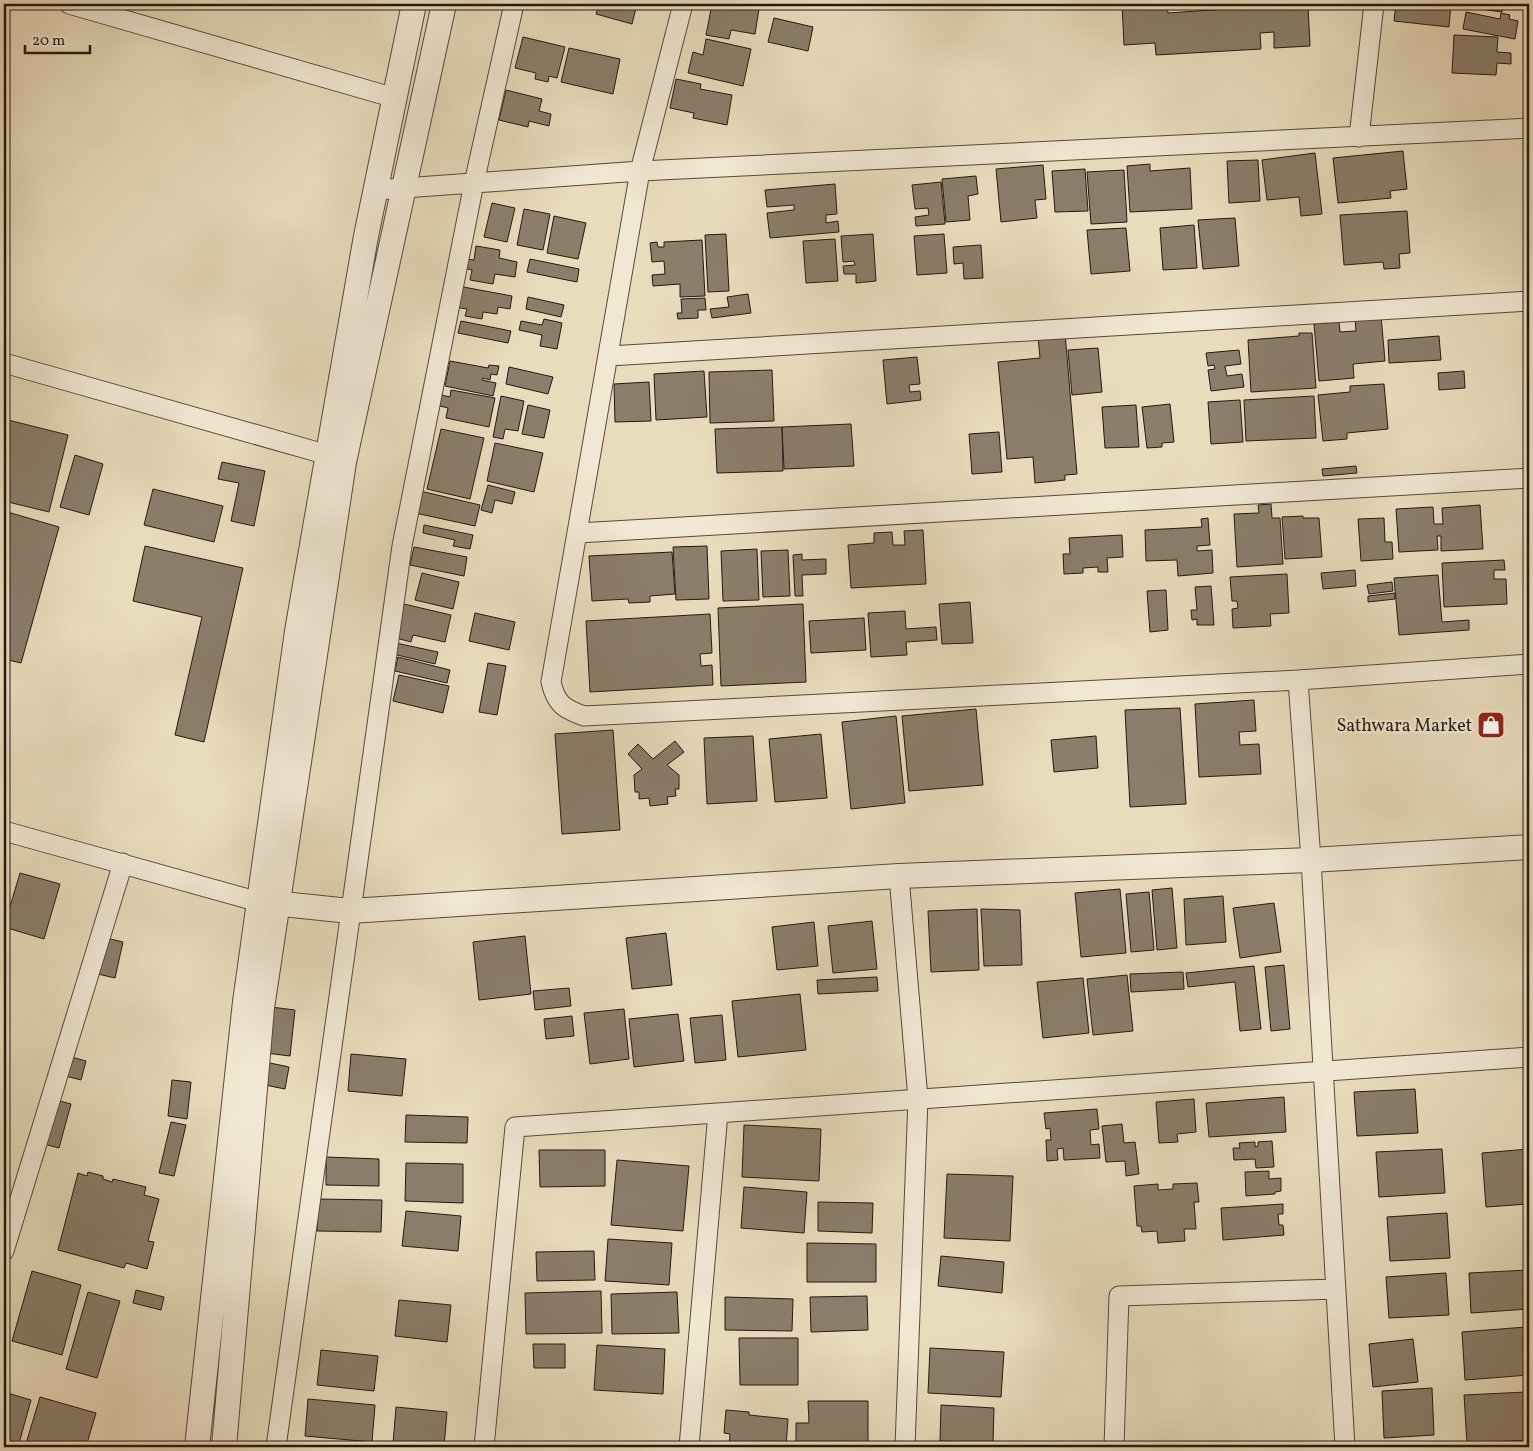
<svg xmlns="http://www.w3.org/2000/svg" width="1533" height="1451" viewBox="0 0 1533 1451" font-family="Vollkorn,serif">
<rect width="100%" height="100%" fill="#e9dcbd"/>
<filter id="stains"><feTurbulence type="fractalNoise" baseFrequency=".004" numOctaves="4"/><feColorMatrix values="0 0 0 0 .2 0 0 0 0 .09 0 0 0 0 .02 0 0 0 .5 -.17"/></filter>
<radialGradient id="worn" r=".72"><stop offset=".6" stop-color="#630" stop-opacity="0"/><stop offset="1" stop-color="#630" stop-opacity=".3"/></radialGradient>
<path fill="#8b7e6b" stroke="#251813" d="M 597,4 L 637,4 L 632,24 L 596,14 L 599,4 Z
M 712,4 L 729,4 L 759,9 L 755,34 L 731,30 L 729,39 L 706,35 Z
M 1122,4 L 1167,4 L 1168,13 L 1255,7 L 1255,4 L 1297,4 L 1298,6 L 1308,6 L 1310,46 L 1274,48 L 1274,32 L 1260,33 L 1261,49 L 1156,55 L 1155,43 L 1124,45 Z
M 1396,4 L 1451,4 L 1449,27 L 1394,21 Z
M 1457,4 L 1503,4 L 1502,12 L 1457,6 Z
M 1466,12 L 1500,19 L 1501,13 L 1510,15 L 1509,19 L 1518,21 L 1515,39 L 1463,29 Z
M 774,18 L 813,27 L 808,51 L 768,42 Z
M 1454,35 L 1498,37 L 1497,52 L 1511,53 L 1511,64 L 1497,63 L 1496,75 L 1452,73 Z
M 523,37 L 565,47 L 557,78 L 549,76 L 548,82 L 535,79 L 536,73 L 515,68 Z
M 706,39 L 751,49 L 743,86 L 688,73 L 693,52 L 703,55 Z
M 569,48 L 620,59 L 613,94 L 561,82 Z
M 676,79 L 701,84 L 700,89 L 732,95 L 727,125 L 693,118 L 694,113 L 670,108 Z
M 506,90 L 542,99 L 539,111 L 551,114 L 549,126 L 529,121 L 528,127 L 499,120 Z
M 1403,151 L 1407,189 L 1390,191 L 1391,198 L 1338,203 L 1333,158 Z
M 1315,153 L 1322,214 L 1301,216 L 1299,197 L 1267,200 L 1262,160 Z
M 1258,160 L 1260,201 L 1229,203 L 1227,161 Z
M 1150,164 L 1150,171 L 1190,168 L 1192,209 L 1130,212 L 1127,166 Z
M 1043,165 L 1046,199 L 1035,200 L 1037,218 L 1001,222 L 996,169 Z
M 1085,169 L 1088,211 L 1055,212 L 1052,171 Z
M 1124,170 L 1127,222 L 1091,224 L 1087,172 Z
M 976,176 L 978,194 L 968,196 L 970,220 L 946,222 L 942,179 Z
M 941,182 L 945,224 L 916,226 L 915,217 L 929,215 L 928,208 L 915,209 L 912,185 Z
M 835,184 L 837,214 L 826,215 L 826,223 L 838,221 L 839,232 L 770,238 L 767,213 L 794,210 L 794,205 L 767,207 L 765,190 Z
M 492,203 L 515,208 L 507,242 L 484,237 Z
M 524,209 L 550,214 L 543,250 L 517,245 Z
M 1407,211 L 1410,253 L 1399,254 L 1400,268 L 1384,269 L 1383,262 L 1344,265 L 1340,215 Z
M 554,216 L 586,223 L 578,259 L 547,253 Z
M 1235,218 L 1239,266 L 1203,269 L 1198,220 Z
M 1194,225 L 1197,268 L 1163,270 L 1160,228 Z
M 1126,228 L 1130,271 L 1091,274 L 1087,230 Z
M 726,234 L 729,291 L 708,292 L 705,235 Z
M 873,234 L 876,281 L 856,283 L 856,274 L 844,274 L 843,266 L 855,265 L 854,261 L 843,262 L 841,236 Z
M 944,234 L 947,273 L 917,275 L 914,236 Z
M 835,239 L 838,281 L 806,283 L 803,241 Z
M 702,240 L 705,296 L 680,297 L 680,284 L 653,286 L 652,275 L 665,274 L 664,261 L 652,262 L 650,243 L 657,242 L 658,247 L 664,247 L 664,242 Z
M 981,245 L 983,278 L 964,279 L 963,263 L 954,264 L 953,247 Z
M 476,246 L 500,250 L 499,258 L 517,262 L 515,277 L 495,274 L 493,284 L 470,280 L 472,270 L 464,268 L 466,259 L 474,260 Z
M 530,259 L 579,269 L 577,282 L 527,272 Z
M 458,286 L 512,296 L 510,309 L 498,307 L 497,314 L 483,312 L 482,319 L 465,316 L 467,309 L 454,307 Z
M 748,294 L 751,313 L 712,318 L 710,309 L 729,307 L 727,297 Z
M 528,297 L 564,305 L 561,317 L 526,309 Z
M 705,298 L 706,310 L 698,310 L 698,318 L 678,319 L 677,313 L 682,313 L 681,299 Z
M 1381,316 L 1385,361 L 1353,364 L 1354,378 L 1319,381 L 1314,324 L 1339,322 L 1340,332 L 1356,331 L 1355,318 Z
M 544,319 L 562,323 L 557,349 L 540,346 L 542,335 L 519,330 L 521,321 L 542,325 Z
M 461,321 L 511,331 L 508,343 L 458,333 Z
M 1065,333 L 1077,474 L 1065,475 L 1065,480 L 1035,483 L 1033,457 L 1007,459 L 998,362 L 1040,358 L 1038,336 Z
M 1299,333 L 1312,333 L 1316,388 L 1251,392 L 1248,340 L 1299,336 Z
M 1439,336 L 1441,360 L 1389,363 L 1388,340 Z
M 1098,348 L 1102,392 L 1072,395 L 1068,350 Z
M 1239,350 L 1241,364 L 1225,366 L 1227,376 L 1242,374 L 1244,387 L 1211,391 L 1208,370 L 1215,369 L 1214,365 L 1208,366 L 1206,353 Z
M 917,357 L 920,384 L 909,385 L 910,392 L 920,391 L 921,400 L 887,404 L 883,360 Z
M 450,361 L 488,368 L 489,365 L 499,366 L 497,375 L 491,374 L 490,380 L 483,378 L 482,380 L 496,383 L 493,396 L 445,386 Z
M 509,367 L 553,377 L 548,394 L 506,384 Z
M 772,370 L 774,421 L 710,423 L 709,372 Z
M 704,371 L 707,417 L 656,420 L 654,374 Z
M 1464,371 L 1465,388 L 1439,390 L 1438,373 Z
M 649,382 L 651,421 L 615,422 L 614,384 Z
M 1384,384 L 1388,429 L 1347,433 L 1347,439 L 1323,441 L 1318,395 L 1350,392 L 1350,386 Z
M 451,390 L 495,398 L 489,427 L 446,418 L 448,408 L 436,405 L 438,394 L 450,397 Z
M 501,396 L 524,401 L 518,431 L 505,429 L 503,439 L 493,437 Z
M 1314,396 L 1316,438 L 1246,441 L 1244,400 Z
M 1240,400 L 1243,442 L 1211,444 L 1208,402 Z
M 1170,404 L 1174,442 L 1162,443 L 1162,447 L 1147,448 L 1142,407 Z
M 528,405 L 550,410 L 544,438 L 522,434 Z
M 1136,405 L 1139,447 L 1105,448 L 1102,407 Z
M 4,419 L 68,435 L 49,512 L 4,501 Z
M 851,424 L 854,466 L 784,469 L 782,427 Z
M 782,427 L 783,471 L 717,473 L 715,429 Z
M 441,429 L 484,438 L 470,499 L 427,489 Z
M 999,432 L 1002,472 L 972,474 L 969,434 Z
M 495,443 L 543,453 L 534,492 L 487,481 Z
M 75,455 L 103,464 L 89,515 L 60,507 Z
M 222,462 L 265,471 L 254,526 L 231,521 L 239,483 L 218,479 Z
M 1356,466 L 1357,473 L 1323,476 L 1322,469 Z
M 488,485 L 515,492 L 512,504 L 495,500 L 492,513 L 481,510 Z
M 153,489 L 223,506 L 214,542 L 144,525 Z
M 420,491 L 480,505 L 475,526 L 415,513 Z
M 1271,504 L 1272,518 L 1280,518 L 1283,564 L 1237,567 L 1234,514 L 1259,513 L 1258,505 Z
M 1480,505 L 1483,549 L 1441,551 L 1441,536 L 1437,536 L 1438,550 L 1399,552 L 1396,509 L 1433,507 L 1434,524 L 1443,524 L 1442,508 Z
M 4,511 L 59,527 L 21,663 L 4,659 Z
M 1303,516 L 1303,518 L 1319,518 L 1322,557 L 1285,559 L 1282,517 Z
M 1208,518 L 1210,545 L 1197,546 L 1197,551 L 1212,550 L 1213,573 L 1178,576 L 1177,560 L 1146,561 L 1145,530 L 1202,527 L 1201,519 Z
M 1384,518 L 1385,542 L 1392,542 L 1393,559 L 1361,561 L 1358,519 Z
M 424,525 L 473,535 L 470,549 L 453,546 L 455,540 L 423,533 Z
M 923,530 L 926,584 L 851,588 L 848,545 L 874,543 L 874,533 L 892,532 L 893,545 L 905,545 L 904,531 Z
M 1122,535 L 1123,557 L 1107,558 L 1108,572 L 1098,572 L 1098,567 L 1083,568 L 1083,573 L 1064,574 L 1063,554 L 1070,554 L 1069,538 Z
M 145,546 L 243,568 L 204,742 L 175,735 L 202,617 L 133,601 Z
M 707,546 L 709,599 L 676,600 L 673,547 Z
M 414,547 L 467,557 L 464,576 L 410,565 Z
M 757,549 L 759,600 L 723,601 L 721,551 Z
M 788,550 L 790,596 L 763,597 L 761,551 Z
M 672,552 L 675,594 L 650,596 L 650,602 L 629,603 L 628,599 L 592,601 L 589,556 Z
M 802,554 L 802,560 L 826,559 L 826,574 L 802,575 L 803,596 L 795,596 L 793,555 Z
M 1504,560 L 1505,570 L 1494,570 L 1494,579 L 1506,579 L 1507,604 L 1444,607 L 1442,563 Z
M 1355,570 L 1356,586 L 1323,589 L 1321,573 Z
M 422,573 L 459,582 L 453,609 L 415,600 Z
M 1287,574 L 1289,613 L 1270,614 L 1271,626 L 1233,628 L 1232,609 L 1238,608 L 1237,601 L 1232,601 L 1230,577 Z
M 1438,575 L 1442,622 L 1469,620 L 1469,630 L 1399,635 L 1394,578 Z
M 1392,582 L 1393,591 L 1369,594 L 1367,585 Z
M 1211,586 L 1214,625 L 1197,625 L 1197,619 L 1192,620 L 1191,610 L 1197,610 L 1195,587 Z
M 1166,590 L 1168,630 L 1150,632 L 1147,591 Z
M 1395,593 L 1395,599 L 1368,602 L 1368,596 Z
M 970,602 L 973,643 L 942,644 L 939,604 Z
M 404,604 L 451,615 L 445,642 L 413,635 L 411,642 L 396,638 Z
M 803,604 L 806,682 L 721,686 L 718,608 Z
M 905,611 L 906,629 L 936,627 L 937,640 L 906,642 L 907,655 L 871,657 L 868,613 Z
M 475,613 L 515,622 L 509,650 L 469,641 Z
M 710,614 L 712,653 L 700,654 L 701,666 L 712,665 L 713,685 L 590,692 L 586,621 Z
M 864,618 L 866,650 L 811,653 L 809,621 Z
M 396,643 L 438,652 L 435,664 L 393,654 Z
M 398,657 L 450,670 L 447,683 L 395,671 Z
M 488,663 L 506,666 L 497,715 L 479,712 Z
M 399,675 L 449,686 L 443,713 L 393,701 Z
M 1254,700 L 1256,731 L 1239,732 L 1240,745 L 1259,744 L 1261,774 L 1199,777 L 1195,704 Z
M 1180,708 L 1186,804 L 1130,807 L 1125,710 Z
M 976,709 L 983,785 L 909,791 L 902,716 Z
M 896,716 L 905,803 L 851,809 L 842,722 Z
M 613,730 L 620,830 L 562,834 L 555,734 Z
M 821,734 L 827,798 L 775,802 L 769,739 Z
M 753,736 L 757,801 L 707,804 L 704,738 Z
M 1096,736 L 1098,768 L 1054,772 L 1051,740 Z
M 675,741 L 684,752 L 667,765 L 679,775 L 679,789 L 675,789 L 676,796 L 667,797 L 668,804 L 650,806 L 649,798 L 639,799 L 639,792 L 635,792 L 634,775 L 642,769 L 628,754 L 638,744 L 653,759 Z
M 20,873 L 60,884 L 44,939 L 4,927 Z
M 4,874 L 9,876 L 4,894 Z
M 1172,888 L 1177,948 L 1157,950 L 1152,890 Z
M 1120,889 L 1126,953 L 1081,957 L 1075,893 Z
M 1149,892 L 1154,950 L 1131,952 L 1126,894 Z
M 1223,896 L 1226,942 L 1186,945 L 1184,899 Z
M 1274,903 L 1281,952 L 1240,958 L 1233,908 Z
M 977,909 L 979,970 L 931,972 L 928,911 Z
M 981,909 L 1020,910 L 1022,965 L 984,966 Z
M 872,921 L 877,969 L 833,973 L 828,926 Z
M 814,922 L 818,966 L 777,970 L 772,927 Z
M 666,933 L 672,985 L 632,989 L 626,938 Z
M 525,936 L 531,994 L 479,1000 L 473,942 Z
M 106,938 L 123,942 L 115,978 L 98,974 Z
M 1284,965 L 1290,1029 L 1271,1031 L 1265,967 Z
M 1254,966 L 1261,1029 L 1240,1031 L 1235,982 L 1188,987 L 1186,973 Z
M 1183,972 L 1184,989 L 1131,992 L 1130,974 Z
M 1127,975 L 1133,1031 L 1093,1035 L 1087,979 Z
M 877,977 L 878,991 L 818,994 L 817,980 Z
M 1083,978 L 1089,1033 L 1043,1038 L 1037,982 Z
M 569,988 L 571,1006 L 535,1010 L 533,991 Z
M 800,994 L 806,1050 L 738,1057 L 732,1001 Z
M 271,1007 L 295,1010 L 290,1056 L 266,1053 Z
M 624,1009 L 629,1059 L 590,1064 L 584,1013 Z
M 678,1014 L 684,1061 L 634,1067 L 629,1019 Z
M 722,1015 L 726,1060 L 695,1063 L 690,1018 Z
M 572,1016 L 574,1036 L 546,1039 L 544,1019 Z
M 351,1054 L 406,1059 L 402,1096 L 348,1091 Z
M 68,1056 L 86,1061 L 81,1080 L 62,1075 Z
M 270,1063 L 289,1067 L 285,1089 L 265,1085 Z
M 172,1080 L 191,1082 L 187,1119 L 168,1116 Z
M 1415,1089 L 1418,1133 L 1357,1136 L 1354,1092 Z
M 1284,1097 L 1286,1132 L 1209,1137 L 1206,1103 Z
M 52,1099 L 71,1104 L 59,1148 L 40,1143 Z
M 1194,1099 L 1196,1132 L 1177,1134 L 1178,1142 L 1159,1143 L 1156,1102 Z
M 1097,1109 L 1099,1129 L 1090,1130 L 1091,1145 L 1099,1144 L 1100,1158 L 1064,1160 L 1063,1148 L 1057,1149 L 1058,1160 L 1047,1161 L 1046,1140 L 1051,1140 L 1050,1128 L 1046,1129 L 1044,1113 Z
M 406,1115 L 468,1117 L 467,1143 L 405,1142 Z
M 4,1122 L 9,1123 L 4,1141 Z
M 171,1122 L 186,1125 L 174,1176 L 159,1173 Z
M 1122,1124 L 1124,1143 L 1135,1142 L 1139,1174 L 1126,1176 L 1125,1161 L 1106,1162 L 1102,1126 Z
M 744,1125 L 821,1129 L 819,1181 L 742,1177 Z
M 1272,1141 L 1274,1167 L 1256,1168 L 1255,1159 L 1234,1160 L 1233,1148 L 1240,1148 L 1239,1143 L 1255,1142 L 1255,1147 L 1258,1146 L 1258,1142 Z
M 1442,1149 L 1445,1193 L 1379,1197 L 1376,1152 Z
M 1529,1149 L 1529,1204 L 1486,1207 L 1482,1153 Z
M 539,1150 L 605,1150 L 605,1186 L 540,1187 Z
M 326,1157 L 379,1159 L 379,1186 L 326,1185 Z
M 617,1160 L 689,1166 L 683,1231 L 611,1225 Z
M 406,1163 L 463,1164 L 463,1203 L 405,1201 Z
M 1269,1171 L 1269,1179 L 1281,1178 L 1281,1191 L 1275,1192 L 1275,1194 L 1246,1196 L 1245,1172 Z
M 88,1172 L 103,1176 L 103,1179 L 112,1182 L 113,1179 L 146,1187 L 144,1195 L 159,1199 L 148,1241 L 154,1242 L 147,1269 L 126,1263 L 124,1268 L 58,1250 L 78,1173 L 87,1176 Z
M 947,1174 L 1013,1176 L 1010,1241 L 944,1238 Z
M 1197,1183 L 1199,1202 L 1194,1202 L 1196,1229 L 1184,1229 L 1185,1241 L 1158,1243 L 1157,1231 L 1142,1232 L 1141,1226 L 1137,1226 L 1134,1186 L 1158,1184 L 1158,1190 L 1173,1189 L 1173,1184 Z
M 744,1187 L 807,1192 L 804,1233 L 741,1228 Z
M 318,1199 L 382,1200 L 381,1232 L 317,1231 Z
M 818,1202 L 873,1203 L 872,1233 L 818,1231 Z
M 1283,1204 L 1283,1214 L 1278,1214 L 1279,1225 L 1283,1225 L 1284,1235 L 1223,1240 L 1221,1208 Z
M 406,1211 L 461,1216 L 458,1251 L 402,1246 Z
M 1447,1213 L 1450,1258 L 1390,1261 L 1387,1217 Z
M 608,1239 L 672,1243 L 669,1285 L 605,1281 Z
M 807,1243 L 876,1244 L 876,1282 L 807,1282 Z
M 594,1251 L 595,1280 L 537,1281 L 536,1252 Z
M 941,1256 L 1004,1262 L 1002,1293 L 938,1286 Z
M 1529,1270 L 1529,1309 L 1471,1313 L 1469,1273 Z
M 32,1271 L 81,1285 L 62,1355 L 12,1341 Z
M 1446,1273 L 1449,1315 L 1389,1318 L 1386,1277 Z
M 136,1290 L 164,1297 L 161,1310 L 133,1303 Z
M 601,1291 L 602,1333 L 526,1334 L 525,1293 Z
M 88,1292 L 120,1301 L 97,1378 L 66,1369 Z
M 677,1292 L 679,1333 L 612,1334 L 611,1294 Z
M 867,1296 L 868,1330 L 811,1332 L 810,1297 Z
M 725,1297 L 793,1299 L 792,1331 L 725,1330 Z
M 399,1300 L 451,1305 L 447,1342 L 395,1336 Z
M 1526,1327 L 1529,1375 L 1465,1380 L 1462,1332 Z
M 739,1338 L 798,1338 L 798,1385 L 740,1385 Z
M 1413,1339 L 1418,1382 L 1373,1387 L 1369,1344 Z
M 533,1344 L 565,1344 L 565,1368 L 534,1368 Z
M 597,1345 L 665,1349 L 663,1394 L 594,1390 Z
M 930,1348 L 1004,1352 L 1001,1397 L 928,1393 Z
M 321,1350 L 378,1356 L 374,1391 L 317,1385 Z
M 1432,1388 L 1434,1435 L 1384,1438 L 1382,1391 Z
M 4,1392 L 31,1400 L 18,1447 L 4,1447 Z
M 1526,1392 L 1529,1440 L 1467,1443 L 1464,1395 Z
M 40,1397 L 96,1413 L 86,1447 L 25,1447 Z
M 308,1399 L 375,1405 L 372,1442 L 305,1436 Z
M 808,1401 L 868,1401 L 868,1446 L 862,1445 L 862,1447 L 796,1447 L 796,1423 L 809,1423 Z
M 941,1405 L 994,1408 L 993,1443 L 940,1441 Z
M 396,1407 L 447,1412 L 444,1447 L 393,1444 Z
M 726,1410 L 749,1412 L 749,1415 L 788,1419 L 786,1447 L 729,1447 L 730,1434 L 724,1433 Z"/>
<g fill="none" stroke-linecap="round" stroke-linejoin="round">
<defs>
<path id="minor" d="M 69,4 L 395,98
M 683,4 L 640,171 L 551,682 C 556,704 564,709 584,716 L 1298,680 L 1529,664
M 1359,137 L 1374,4
M 376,190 L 640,171 L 1529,128
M 609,356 L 1529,301
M 4,363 L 328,455
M 578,533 L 1529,478
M 1298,680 L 1311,860 L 1345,1447
M 4,831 L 259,902
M 899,876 L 918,1099 L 905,1447
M 4,1251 L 123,863
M 276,1447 L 402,546 L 474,183 L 514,4
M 484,1447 L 515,1127 L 1529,1057
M 689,1447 L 718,1113
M 1114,1447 L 1119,1296 L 1336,1289"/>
<path id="tertiary" d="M 263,902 L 350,911 L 899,876 L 1311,860 L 1529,847
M 197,1447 L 245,1002 L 297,631 L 366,236 L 414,4
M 224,1447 L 262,1008 L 344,462 L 444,4"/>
</defs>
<use href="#minor" stroke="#56493e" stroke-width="21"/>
<use href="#tertiary" stroke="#56493e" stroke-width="26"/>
<use href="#minor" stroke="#f1e8d4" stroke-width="19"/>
<use href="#tertiary" stroke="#f1e8d4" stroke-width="24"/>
</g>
<defs>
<symbol id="shop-square" viewBox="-11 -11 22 22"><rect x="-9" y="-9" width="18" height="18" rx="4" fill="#8f2418" stroke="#f1e8d4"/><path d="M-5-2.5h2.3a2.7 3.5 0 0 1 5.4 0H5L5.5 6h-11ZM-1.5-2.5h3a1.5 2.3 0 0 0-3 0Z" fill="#fff"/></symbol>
</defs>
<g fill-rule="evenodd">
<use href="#shop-square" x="1475" y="709" width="32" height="32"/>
</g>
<g text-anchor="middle" stroke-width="5" stroke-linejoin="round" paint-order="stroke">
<g font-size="18" fill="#251813" stroke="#f1e8d4" text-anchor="end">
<text x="1472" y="731">Sathwara Market</text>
</g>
</g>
<rect width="1533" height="1451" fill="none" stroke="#e9dcbd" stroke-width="20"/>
<rect x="5" y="5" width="1523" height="1441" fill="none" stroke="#251813" stroke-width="2.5"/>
<rect x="10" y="10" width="1513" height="1431" fill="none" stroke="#251813"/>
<path d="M25 45v8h65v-8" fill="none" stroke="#251813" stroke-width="2.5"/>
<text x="32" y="45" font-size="15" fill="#251813" stroke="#f1e8d4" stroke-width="4" paint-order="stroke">20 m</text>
<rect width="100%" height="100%" filter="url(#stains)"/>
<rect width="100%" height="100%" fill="url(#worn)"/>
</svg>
